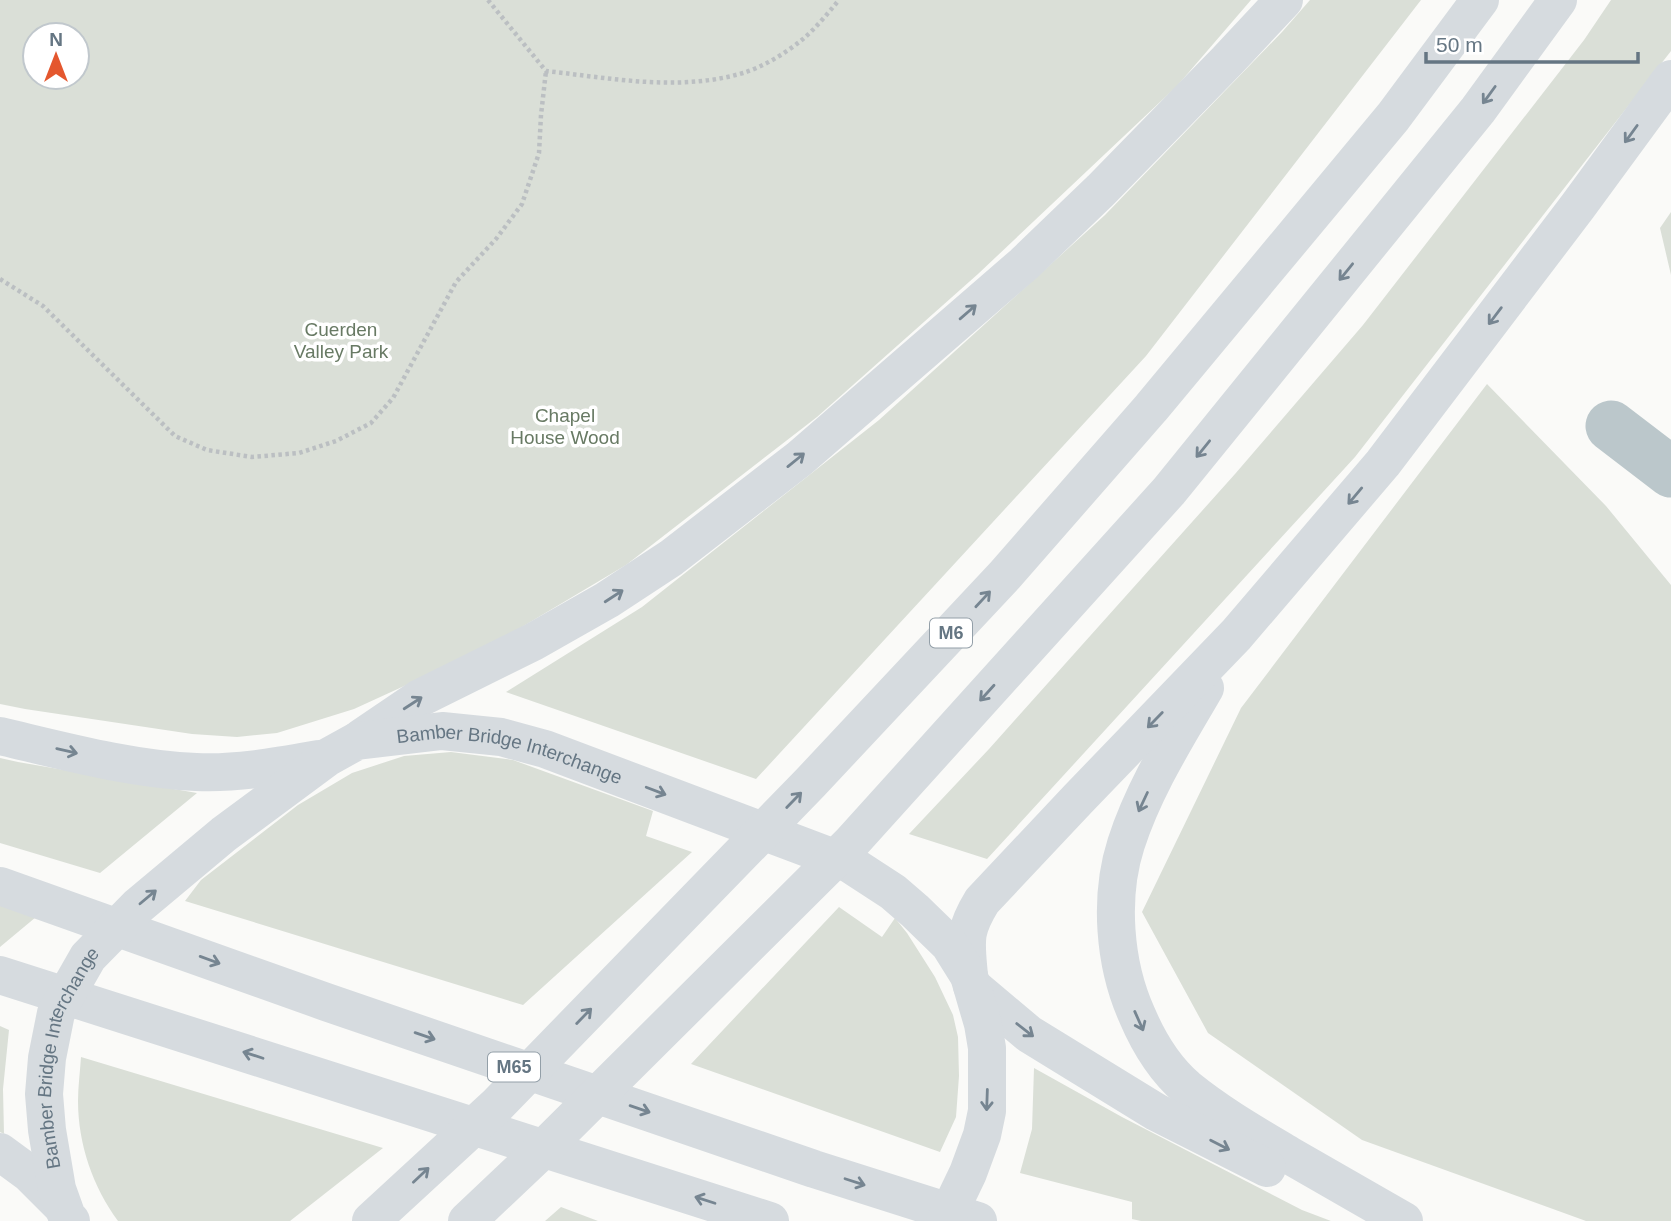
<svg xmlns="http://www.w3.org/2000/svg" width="1671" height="1221" viewBox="0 0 1671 1221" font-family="Helvetica,sans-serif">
<rect width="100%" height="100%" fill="#fafaf8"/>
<path fill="#dadfd7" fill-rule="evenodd" d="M 0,0 L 1251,0 L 1177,86 L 978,274 L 817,417 L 626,565 L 485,649 L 354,709 L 277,733 L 237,737 L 192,734 L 25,709 L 0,704 ZM 35,35 L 77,35 L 77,77 L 35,77 Z
M 1310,0 L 1421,0 L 1146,356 L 756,779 L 506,692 L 642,607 L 879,420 L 1105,215 L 1282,32 Z
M 1611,0 L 1671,0 L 1671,51 L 1355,457 L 987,859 L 909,834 L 989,749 L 1235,474 L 1363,325 L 1584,40 Z
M 1671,212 L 1671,275 L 1660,228 Z
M 1487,384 L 1606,506 L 1671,585 L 1671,1221 L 1586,1221 L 1362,1140 L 1208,1033 L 1142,912 L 1241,708 Z
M 451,752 L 513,760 L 653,811 L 646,836 L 692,852 L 523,1005 L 185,901 L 201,880 L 298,805 L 352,773 L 404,756 Z
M 0,758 L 18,762 L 197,793 L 100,873 L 0,843 Z
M 0,904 L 36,917 L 0,947 Z
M 839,907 L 882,937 L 895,918 L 907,933 L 935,977 L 953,1015 L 958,1037 L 959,1076 L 956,1117 L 940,1152 L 691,1064 Z
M 0,1026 L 9,1030 L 3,1089 L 4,1134 L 0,1132 Z
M 81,1057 L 383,1148 L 290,1221 L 118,1221 C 93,1187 78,1144 78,1101 C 78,1087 80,1072 81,1057 Z
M 1034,1068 L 1122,1117 L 1302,1210 L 1331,1221 L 1141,1221 L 1132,1219 L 1132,1202 L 1020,1173 L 1032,1129 Z
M 561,1207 L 598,1221 L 545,1221 Z"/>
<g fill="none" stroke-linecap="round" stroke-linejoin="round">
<path stroke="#bbc7cb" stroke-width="51" d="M 1611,426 L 1671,472"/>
<path stroke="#bbbfc2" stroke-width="4.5" stroke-dasharray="3.5 3.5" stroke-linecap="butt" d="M 488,0 L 546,71 C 610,78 679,92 743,73 C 763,67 786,53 803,39 C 816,28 828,13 839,0
M 0,279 L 43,306 L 175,436 L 207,450 L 252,457 L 299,453 L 336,441 L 371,423 L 393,398 L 456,282 L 496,239 L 522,204 L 539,153 L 541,115 L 546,71"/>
<g stroke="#d6dbdf" stroke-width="38">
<path d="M 1205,688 C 1176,738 1144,788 1126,844 C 1109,897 1114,964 1137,1015 C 1148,1041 1165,1069 1187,1088 C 1219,1114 1254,1134 1289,1155 C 1328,1177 1366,1199 1404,1221"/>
<path d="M 0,736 C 64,751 130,769 196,772 C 237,774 279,766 319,759"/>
<path d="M 361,738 L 420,698 L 533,642 L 607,600 L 671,558 L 799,459 L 1024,264 L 1101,190 L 1227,61 L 1284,0"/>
<path d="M 0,886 L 326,1002 L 814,1169 L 978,1221"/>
<path d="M 0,975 L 770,1221"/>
<path d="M 969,976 C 966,941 963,932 982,901 L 1078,799 L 1236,635 L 1383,463 L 1578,206 L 1671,79"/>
<path d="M 972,986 L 1029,1034 L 1156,1112 L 1267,1168"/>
<path d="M 0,1152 L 30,1174 L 63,1207"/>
<path id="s1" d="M 71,1221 L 67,1217 L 57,1189 L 47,1130 L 44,1094 L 47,1058 L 56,1013 L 88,957 L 138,906 L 224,834 L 328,757 L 357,741 L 442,731 L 501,737 L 545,749 L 850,864 L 893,892 L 915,911 L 949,944 L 969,976 L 983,1024 L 987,1048 L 987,1111 L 982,1135 L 968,1173 L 945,1221"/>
<path d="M 371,1221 L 497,1105 L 810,783 L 1005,575 L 1151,408 L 1393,117 L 1480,0"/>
<path d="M 467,1221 L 538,1154 L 851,843 L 1169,491 L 1478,110 L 1558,0"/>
</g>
</g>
<defs><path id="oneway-shaft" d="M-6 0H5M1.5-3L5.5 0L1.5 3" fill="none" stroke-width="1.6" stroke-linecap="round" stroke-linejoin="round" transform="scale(1.75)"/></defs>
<g stroke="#768591">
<use href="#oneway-shaft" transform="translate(1489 95) rotate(126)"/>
<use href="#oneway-shaft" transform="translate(1631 134) rotate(126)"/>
<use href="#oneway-shaft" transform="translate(1346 272) rotate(129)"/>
<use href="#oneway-shaft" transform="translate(968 312) rotate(-41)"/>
<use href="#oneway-shaft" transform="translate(1495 316) rotate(127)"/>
<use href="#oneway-shaft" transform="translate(1203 449) rotate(129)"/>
<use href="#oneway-shaft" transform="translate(796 460) rotate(-39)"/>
<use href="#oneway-shaft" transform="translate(1355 496) rotate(130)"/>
<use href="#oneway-shaft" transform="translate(614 596) rotate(-33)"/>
<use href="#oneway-shaft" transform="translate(983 599) rotate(-47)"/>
<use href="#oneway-shaft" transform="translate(987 693) rotate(132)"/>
<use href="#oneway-shaft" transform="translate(413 703) rotate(-33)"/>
<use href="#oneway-shaft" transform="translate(1155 720) rotate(134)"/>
<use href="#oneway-shaft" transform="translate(67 751) rotate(13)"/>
<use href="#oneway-shaft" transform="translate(656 791) rotate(21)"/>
<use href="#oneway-shaft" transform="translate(794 800) rotate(-46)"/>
<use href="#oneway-shaft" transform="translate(1143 802) rotate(115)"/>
<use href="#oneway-shaft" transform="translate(148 897) rotate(-40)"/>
<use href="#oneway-shaft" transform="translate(210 960) rotate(20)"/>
<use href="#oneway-shaft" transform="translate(584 1016) rotate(-46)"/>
<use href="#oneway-shaft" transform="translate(1139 1021) rotate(66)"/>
<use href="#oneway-shaft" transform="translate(1025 1030) rotate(38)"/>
<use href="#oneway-shaft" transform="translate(425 1036) rotate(19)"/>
<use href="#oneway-shaft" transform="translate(253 1055) rotate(-162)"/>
<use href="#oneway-shaft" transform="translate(987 1100) rotate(92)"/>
<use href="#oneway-shaft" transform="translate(640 1109) rotate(19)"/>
<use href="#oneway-shaft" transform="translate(1220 1145) rotate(27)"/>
<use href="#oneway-shaft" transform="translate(421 1175) rotate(-43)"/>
<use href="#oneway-shaft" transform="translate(855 1182) rotate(18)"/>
<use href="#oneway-shaft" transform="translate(705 1200) rotate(-162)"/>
</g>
<g text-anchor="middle" stroke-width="7" stroke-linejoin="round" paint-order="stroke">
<g fill="#fff" stroke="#939fa8" stroke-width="2">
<rect x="930" y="618.5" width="42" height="29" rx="5"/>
<rect x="488" y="1052.5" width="52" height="29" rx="5"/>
</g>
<g font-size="18" font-weight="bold" fill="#657683">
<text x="951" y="639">M6</text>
<text x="514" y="1073">M65</text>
</g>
<g font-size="19" fill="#687a64" stroke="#fff">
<text x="341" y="336">Cuerden<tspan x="341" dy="22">Valley Park</tspan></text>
<text x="565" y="422">Chapel<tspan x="565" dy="22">House Wood</tspan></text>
</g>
<g font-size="19" fill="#657683" stroke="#fff">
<text dy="7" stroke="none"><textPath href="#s1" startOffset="780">Bamber Bridge Interchange</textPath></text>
<text dy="7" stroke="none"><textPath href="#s1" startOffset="172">Bamber Bridge Interchange</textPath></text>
</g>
</g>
<g transform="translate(56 56)"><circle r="33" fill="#ffffff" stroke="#c1c8cd" stroke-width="2"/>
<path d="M0-5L12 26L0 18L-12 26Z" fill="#e4572e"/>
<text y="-10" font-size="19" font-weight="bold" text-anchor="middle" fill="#657683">N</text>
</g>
<path d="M1426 52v10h212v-10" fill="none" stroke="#657683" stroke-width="3.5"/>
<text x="1436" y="52" font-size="21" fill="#657683" stroke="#ffffff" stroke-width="5" paint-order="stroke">50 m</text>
</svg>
